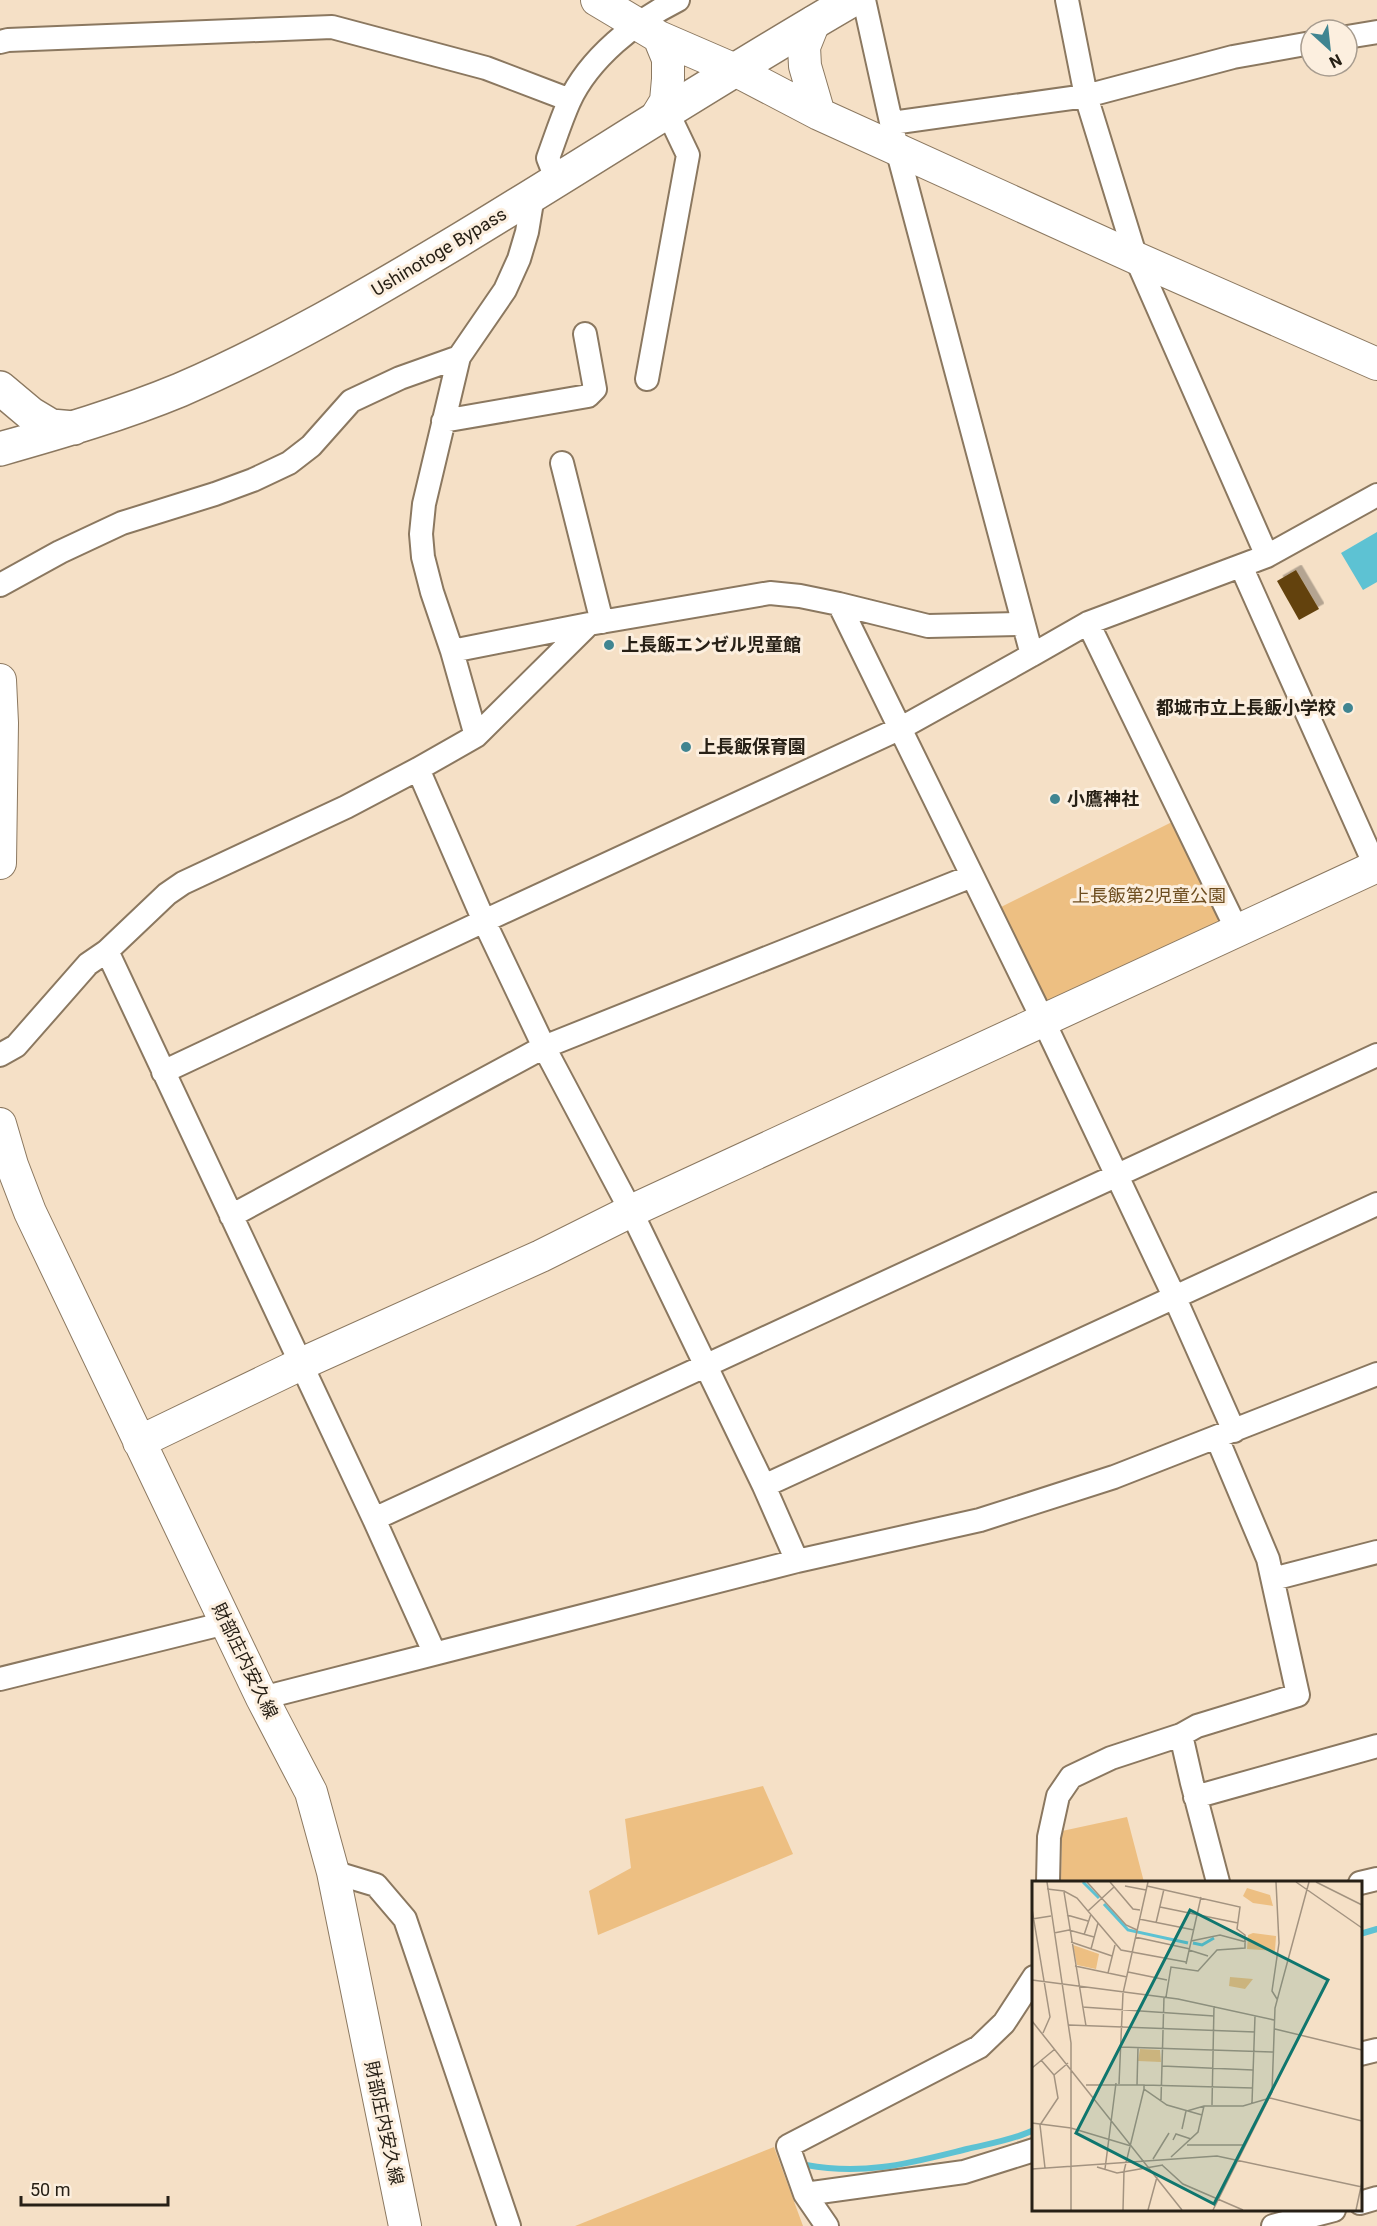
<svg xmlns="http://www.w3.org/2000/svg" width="1377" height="2226" viewBox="0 0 1377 2226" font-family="Roboto,'Noto Sans JP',sans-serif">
<defs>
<filter id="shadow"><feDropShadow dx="5.5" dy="-5.5" stdDeviation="0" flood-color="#0004"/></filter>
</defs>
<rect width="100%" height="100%" fill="#f5e0c6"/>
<path fill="#edbf82" d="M 1176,820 L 1220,913 L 1216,926 L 1050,1003 L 1041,1000 L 997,909 Z
M 763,1786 L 793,1854 L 598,1935 L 589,1891 L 631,1868 L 625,1819 Z
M 1127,1817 L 1144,1882 L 1061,1882 L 1062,1831 Z
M 774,2147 L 803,2226 L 575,2226 Z"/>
<path fill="#5dc2d3" d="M 1377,532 L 1377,582 L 1363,590 L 1341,553 Z"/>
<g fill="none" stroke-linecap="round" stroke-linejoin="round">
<path stroke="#5dc2d3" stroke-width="6" d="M 1360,1934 L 1377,1929
M 806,2165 C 865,2176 910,2163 967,2149 C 988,2144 1013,2140 1034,2130"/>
</g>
<path fill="#634311" filter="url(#shadow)" d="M 1296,570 L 1319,609 L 1299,620 L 1277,581 Z"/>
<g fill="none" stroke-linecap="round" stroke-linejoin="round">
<defs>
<path id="street" d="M 864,0 L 897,149 L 1032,655 L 1088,623 L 1267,556 L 1377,495
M 1067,0 L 1086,96 L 1136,258 L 1267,556
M 1347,37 L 1377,32
M 0,42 L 8,40 L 332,27 L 486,68 L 570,100
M 892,123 L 1086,96 L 1233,57 L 1311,43
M 557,181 L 548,158 C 555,139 561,120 569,102 C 589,58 636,21 678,0
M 647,379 L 688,155 L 667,111
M 443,421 L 588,396 L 595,389 L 585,334
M 562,463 L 602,622
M 1241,566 L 1377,870
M 0,585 L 60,552 L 122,523 L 215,494 L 253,480 L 289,463 L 311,446 L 351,401 L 400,378 L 459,357
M 839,604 L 1043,1020 L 1174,1296 L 1234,1431
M 1088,623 L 1238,932
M 452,651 L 589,624 L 770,593 L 800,596 L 839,604 L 928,626 L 1023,624
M 476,736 L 452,651 L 432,592 L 423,557 L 421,534 L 424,504 L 459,357 L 505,290 L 519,259 L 527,232 L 533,196
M 418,769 L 484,921 L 544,1047 L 631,1211 L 764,1486 L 797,1561
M 107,951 L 374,1519 L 434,1652
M 0,1055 L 16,1046 L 88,964 L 107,951 L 167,894 L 183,883 L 346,807 L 418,769 L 476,736 L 589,624
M 163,1072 L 484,921 L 901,728 L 1032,655
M 231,1216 L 544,1047 L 972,876
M 764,1486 L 1377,1204
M 374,1519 L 1377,1055
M 1273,1579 L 1377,1552
M 0,1679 L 226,1623
M 262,1698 L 797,1561 L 980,1520 L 1114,1477 L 1377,1374
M 1181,1735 L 1192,1783 L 1218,1882
M 1195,1797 L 1377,1746
M 333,1872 L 376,1885 L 405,1919 L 509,2226
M 1048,1882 L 1049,1837 L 1058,1796 L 1071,1777 L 1111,1758 L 1181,1735 L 1197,1726 L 1298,1695 L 1268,1559 L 1217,1438
M 1360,1883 L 1377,1879
M 1360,2054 L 1377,2050
M 805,2194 L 964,2172 L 1034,2150
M 1360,2203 L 1377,2198
M 827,2226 L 805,2194 L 788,2146 L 979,2047 L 1004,2023 L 1034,1977
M 1273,2226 L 1334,2210"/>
<path id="secondary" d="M 597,0 L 659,37 L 733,69 L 819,114 L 1136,258 L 1377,364
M 814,22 L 804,47 L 805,66 L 819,114
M 655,119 L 666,101 L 668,79 L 668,59 L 659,37
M 0,680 L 2,723 L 0,863
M 0,1124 L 12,1165 L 30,1212 L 262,1698 L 311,1792 L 333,1872 L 405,2226
M 139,1442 L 301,1364 L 541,1256 L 631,1211 L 1375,867"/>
<path id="highway" d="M 0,388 L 31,414 L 51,426 L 74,428
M 0,449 C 60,432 122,414 180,390 C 277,348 368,295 458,241 C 590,161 719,77 852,0"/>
</defs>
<use href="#street" stroke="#8b7860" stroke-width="26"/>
<use href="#secondary" stroke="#8b7860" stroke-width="34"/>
<use href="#highway" stroke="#8b7860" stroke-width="36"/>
<use href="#street" stroke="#fff" stroke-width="22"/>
<use href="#secondary" stroke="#fff" stroke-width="32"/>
<use href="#highway" stroke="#fff" stroke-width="33"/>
</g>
<g fill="#408591" stroke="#fcefdf" stroke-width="2">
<circle cx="609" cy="645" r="6"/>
<circle cx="1348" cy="708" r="6"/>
<circle cx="686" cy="747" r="6"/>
<circle cx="1055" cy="799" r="6"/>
</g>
<g text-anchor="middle" stroke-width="6" stroke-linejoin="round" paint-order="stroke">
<g font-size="18" fill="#272016" stroke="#fcefdf">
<text transform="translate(439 252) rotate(-31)" y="6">Ushinotoge Bypass</text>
<text transform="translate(245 1661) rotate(64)" y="6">財部庄内安久線</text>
<text transform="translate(384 2123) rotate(78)" y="6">財部庄内安久線</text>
</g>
<g font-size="18" font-weight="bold" fill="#272016" stroke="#fcefdf" text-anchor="start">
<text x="621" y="651">上長飯エンゼル児童館</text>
<text x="1336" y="714" text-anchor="end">都城市立上長飯小学校</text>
<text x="698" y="753">上長飯保育園</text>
<text x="1067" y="805">小鷹神社</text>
</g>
<g font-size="18" fill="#6e4e20" stroke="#fcefdf">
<text x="1149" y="902">上長飯第2児童公園</text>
</g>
</g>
<g transform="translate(1032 1881)">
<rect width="330" height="330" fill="#f5e0c6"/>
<path d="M 215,7 L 238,14 L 241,25 L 221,22 L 211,15 ZM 221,52 L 244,55 L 243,70 L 215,68 L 216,54 ZM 41,64 L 67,73 L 64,88 L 45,84 ZM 198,96 L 221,98 L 213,108 L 197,105 ZM 108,168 L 128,169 L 129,181 L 106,180 Z" fill="#edbf82"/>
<path fill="none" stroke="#5dc2d3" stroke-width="3" d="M 51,1 L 67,17M 72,23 L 96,49 L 156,62M 161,62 L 170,64 L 182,57"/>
<path fill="none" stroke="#a39380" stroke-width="1.5" d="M 15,1 L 39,162 L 39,329M 55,1 L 94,44 L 105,49M 78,1 L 101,28 L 108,29M 244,1 L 247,62 L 240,110 L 245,118M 264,1 L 330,47M 284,1 L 330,24M 93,5 L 114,9M 115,5 L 208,26 L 205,48 L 213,54 L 213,67 L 185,69 L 166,90 L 139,86 L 134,116M 15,8 L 32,10 L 45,17 L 89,69 L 154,81M 32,11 L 54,145M 128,26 L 206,42M 0,28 L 18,136 L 11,152M 56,30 L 82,6M 35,34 L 56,40M 0,38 L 19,35M 107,38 L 162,49M 124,42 L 132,8M 22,52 L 37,49 L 62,56M 52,54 L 59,33M 103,56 L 158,68M 159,60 L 188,54 L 214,61M 39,61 L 80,75M 59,68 L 66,42M 157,69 L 176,75M 154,83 L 169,16M 43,85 L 95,96M 96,91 L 135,99M 76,92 L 83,64M 0,99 L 146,118 L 242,139M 50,126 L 182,135M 0,140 L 150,329M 37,144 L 223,151M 243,148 L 330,169M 89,166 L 241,171M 9,179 L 22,194M 130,185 L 221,189M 0,187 L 23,168M 87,203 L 91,112 L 116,1M 54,204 L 112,204 L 112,208 L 135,224 L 170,234M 105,204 L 106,166M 112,204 L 221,207M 129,219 L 132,116M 220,222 L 223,135M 180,224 L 182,125M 155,230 L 172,225 L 211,225 L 238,217 L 330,240M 0,242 L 39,247 L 99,265M 150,248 L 154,230M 141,259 L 144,253 L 159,258M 155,264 L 213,264M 139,276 L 166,251 L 172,225M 121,278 L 137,252M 130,284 L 151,303 L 211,329M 65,286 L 85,292 L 131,284M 13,287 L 8,244 L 26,217 L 22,194 L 36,182M 0,288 L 185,275 L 330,306M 73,288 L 84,202M 91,329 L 92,290 L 112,208M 116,329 L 125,296M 181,329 L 240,211 L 243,127 L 277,1M 324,329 L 330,301"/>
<path fill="#0f766e" fill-opacity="0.15" stroke="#0f766e" stroke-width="3" d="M 158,29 L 296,99 L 182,323 L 44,252 Z"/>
<rect width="330" height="330" fill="none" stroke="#272016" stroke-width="3"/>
</g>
<g transform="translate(1329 48) rotate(153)"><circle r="28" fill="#fcefdf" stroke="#a79c8f" stroke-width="1.5"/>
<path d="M0-4.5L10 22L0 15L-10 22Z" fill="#408591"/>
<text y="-9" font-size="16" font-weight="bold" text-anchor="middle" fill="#272016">N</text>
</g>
<path d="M21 2196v9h147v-9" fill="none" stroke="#272016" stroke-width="3"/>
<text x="30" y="2196" font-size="18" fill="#272016" stroke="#fcefdf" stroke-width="4.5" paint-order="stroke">50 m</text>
</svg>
